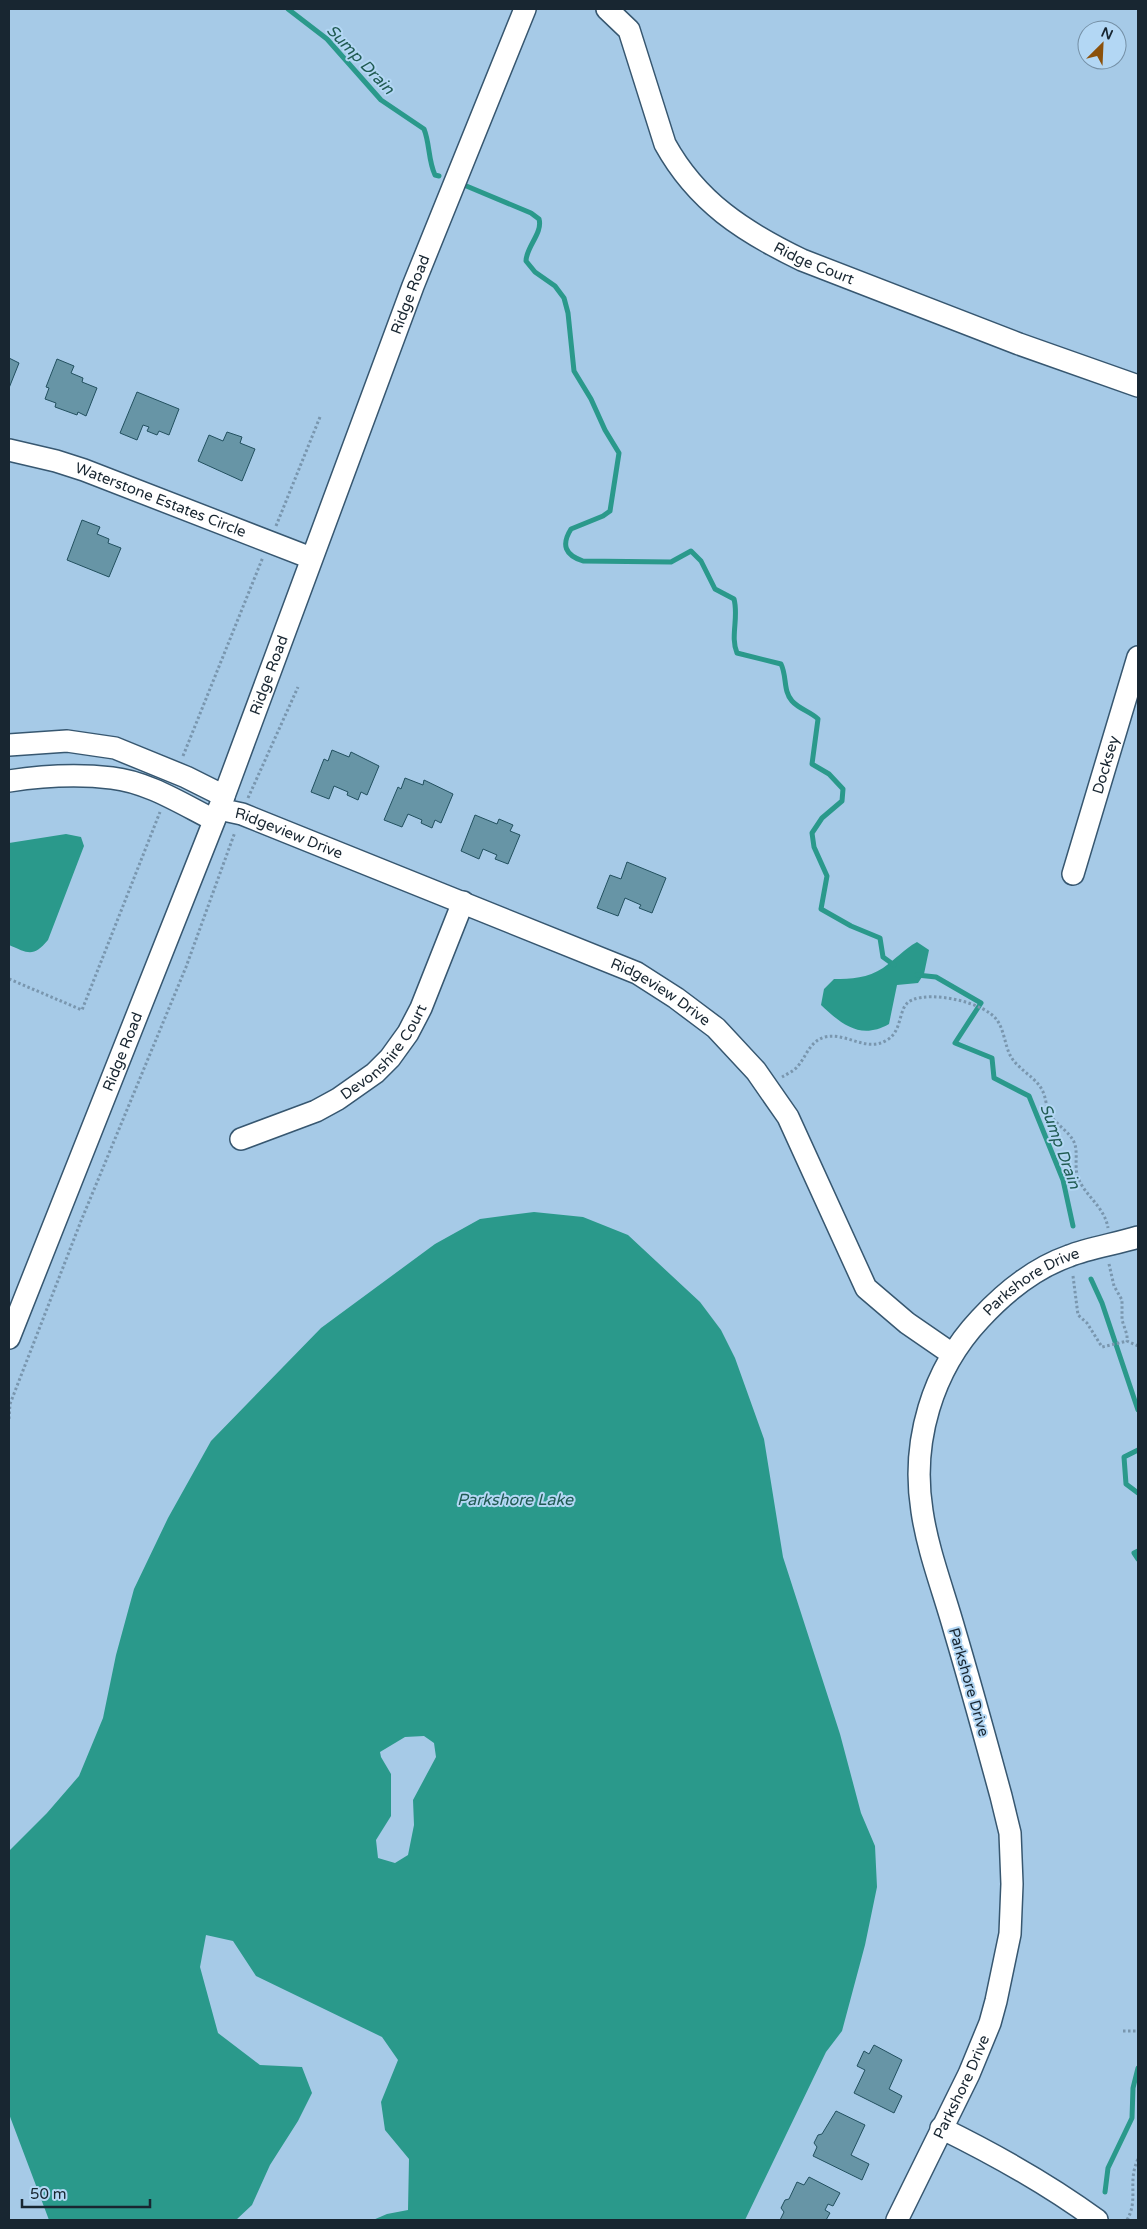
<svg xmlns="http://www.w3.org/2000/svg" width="1147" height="2229" viewBox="0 0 1147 2229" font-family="'Varela Round',sans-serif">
<rect width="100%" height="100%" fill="#a6cae7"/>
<path fill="#2a998b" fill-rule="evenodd" d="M 66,834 L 81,837 L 84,846 L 48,940 C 33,958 28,953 9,945 L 9,843 Z
M 917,942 L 929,950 L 924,974 L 918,983 L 897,985 L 889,1024 C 861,1040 842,1025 821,1005 L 824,989 L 834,979 C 851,979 868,978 883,968 C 895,960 904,949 917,942 Z
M 534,1212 L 583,1217 L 628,1235 L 700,1302 L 721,1330 L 735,1358 L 764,1439 L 783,1557 L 840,1734 L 861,1813 L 875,1846 L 877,1887 L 865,1945 L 842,2031 L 826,2052 L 745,2220 L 373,2220 L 387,2214 L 408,2210 L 409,2159 L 385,2130 L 381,2102 L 398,2060 L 382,2037 L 256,1976 L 233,1941 L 206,1935 L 200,1967 L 218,2033 L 260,2065 L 302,2067 L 312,2093 L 298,2121 L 270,2165 L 252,2205 L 236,2220 L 49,2220 L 9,2114 L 9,1851 L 47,1813 L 79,1776 L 103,1718 L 116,1655 L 134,1589 L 168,1518 L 211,1441 L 321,1328 L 435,1244 L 480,1219 ZM 424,1736 L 434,1743 L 436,1757 L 413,1800 L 414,1825 L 408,1855 L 395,1863 L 378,1858 L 376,1840 L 391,1816 L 391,1774 L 381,1757 L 380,1752 L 405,1737 Z"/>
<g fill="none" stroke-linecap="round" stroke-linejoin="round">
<path stroke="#2a998b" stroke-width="5" d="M 288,9 L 327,39 L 381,100 L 424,129 C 430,144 428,160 435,175 L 439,176
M 464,185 L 531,213 L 539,219 C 543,233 526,247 526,261 L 535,272 L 555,286 L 564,298 L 568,313 L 574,371 L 591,399 L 605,430 L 619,453 L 610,511 L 603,516 L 571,529 C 561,545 565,555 583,561 L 671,562 L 691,551 L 701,561 L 715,589 L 734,599 C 739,617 730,637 737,653 L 781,664 C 787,676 783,691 792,701 C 799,709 811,712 818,719 L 812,764 L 829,774 L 843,789 L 842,801 L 822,818 L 812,833 L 814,847 L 827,876 L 821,909 L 851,926 L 880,938 L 883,957 L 894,965
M 917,975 L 936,977 L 981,1003 L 955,1043 L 992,1058 L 994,1078 L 1029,1096 L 1063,1180 L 1073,1226
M 1091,1279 L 1102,1303 L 1138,1410
M 1138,1450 L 1124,1457 L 1126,1484 L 1138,1493
M 1138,1551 L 1134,1553 L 1138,1559
M 1105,2192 L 1108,2168 L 1132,2118 L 1133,2088 L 1138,2068"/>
</g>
<path fill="#6795a6" stroke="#22505f" d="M 9,358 L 19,363 L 9,388 Z
M 57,359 L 74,366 L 71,373 L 83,378 L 82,382 L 97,388 L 86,416 L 78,412 L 77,415 L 55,407 L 56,403 L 45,399 L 49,388 L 46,387 Z
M 137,392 L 179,409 L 169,435 L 159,431 L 157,435 L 147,431 L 149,427 L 143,425 L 137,440 L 120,433 Z
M 227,432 L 242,437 L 240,443 L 255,449 L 242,481 L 198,461 L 209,435 L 223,441 Z
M 82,520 L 100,527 L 97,534 L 109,539 L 108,543 L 121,548 L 109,577 L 67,560 Z
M 332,750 L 349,757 L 351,752 L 379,766 L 367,795 L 361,792 L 358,800 L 347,795 L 348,792 L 334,786 L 329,799 L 311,792 L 324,759 L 328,761 Z
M 405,778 L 423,785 L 424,780 L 453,794 L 441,823 L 435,820 L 432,828 L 421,823 L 422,820 L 408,814 L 402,827 L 384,820 L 398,787 L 401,789 Z
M 475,815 L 497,824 L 499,819 L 513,825 L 510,831 L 520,835 L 508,864 L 495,859 L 497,855 L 483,849 L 479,859 L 461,851 Z
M 627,862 L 666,878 L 652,913 L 639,908 L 641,905 L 625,898 L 618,916 L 597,908 L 610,875 L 621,879 Z
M 874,2045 L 902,2060 L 889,2089 L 902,2096 L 894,2113 L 854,2093 L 865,2070 L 857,2066 L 864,2051 L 869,2054 Z
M 836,2111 L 865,2125 L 851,2155 L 869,2164 L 862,2180 L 813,2156 L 817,2147 L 814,2143 L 818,2135 L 822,2134 Z
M 809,2177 L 840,2193 L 833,2206 L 828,2204 L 825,2210 L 830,2213 L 826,2220 L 780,2220 L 784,2212 L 781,2208 L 785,2200 L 789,2199 L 797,2182 L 804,2185 Z"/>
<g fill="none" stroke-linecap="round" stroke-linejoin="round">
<defs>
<g id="minor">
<path id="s1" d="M 607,9 L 629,30 L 665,144 C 697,202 744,232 802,260 L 1019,344 L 1138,386"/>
<path id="s2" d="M 9,450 L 56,461 L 84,470 L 311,558"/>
<path d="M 9,745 L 67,741 L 115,748 L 186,777 L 224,796"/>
<path d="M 9,781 C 42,776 78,774 112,778 C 148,782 182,804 214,820"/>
<path id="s3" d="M 219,809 L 242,814 L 637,973 L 676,998 L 716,1028 L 756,1071 L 788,1117 L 866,1288 L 907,1323 L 952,1354"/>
<path id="s4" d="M 1073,874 L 1138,657"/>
<path id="s5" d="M 241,1139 L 316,1111 L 338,1099 L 375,1073 L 390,1058 L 408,1033 L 421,1008 L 463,902"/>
<path id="s6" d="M 9,1338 L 224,796 L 413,286 L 525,9"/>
<path d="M 941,2128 C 996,2155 1048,2184 1097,2220"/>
<path id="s7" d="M 897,2220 L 969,2074 L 990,2023 L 996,2001 L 1010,1934 L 1012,1884 L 1010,1833 L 1001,1796 C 986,1741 971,1686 955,1632 C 944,1592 928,1552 922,1511 C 911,1442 932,1370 980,1319 C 1004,1293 1035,1268 1069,1256 C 1089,1248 1116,1244 1138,1237"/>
</g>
</defs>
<use href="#minor" stroke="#375770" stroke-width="24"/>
<path stroke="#7996ae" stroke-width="3" stroke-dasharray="2.5 2.5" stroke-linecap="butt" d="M 276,526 L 320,417
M 183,756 L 263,557
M 248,798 L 298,687
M 9,979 L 82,1010 L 160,812
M 782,1077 C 787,1074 794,1071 798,1066 C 807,1055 810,1041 825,1037 C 847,1032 866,1053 887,1040 C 904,1030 897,1006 912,1000 C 932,991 984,1002 997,1020 C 1004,1030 1005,1045 1010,1055 C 1016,1067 1031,1075 1039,1085 C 1047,1096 1045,1104 1049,1113 C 1055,1124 1069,1131 1074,1142 C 1079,1153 1073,1168 1079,1180 C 1086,1196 1105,1208 1108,1228
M 1109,1264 L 1114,1286 L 1122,1300 L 1122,1320 L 1127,1335 L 1127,1341 L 1138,1346
M 1073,1276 L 1078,1315 L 1087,1323 L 1102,1347 L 1127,1341
M 9,1419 L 10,1404 L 81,1221 L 186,967 L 235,832
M 1123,2031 L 1138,2031
M 1127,2220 C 1139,2199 1127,2182 1138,2159"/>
<use href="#minor" stroke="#fff" stroke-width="21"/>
</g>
<g text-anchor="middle" stroke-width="4" stroke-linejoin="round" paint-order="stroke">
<g font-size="15" fill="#182631" stroke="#b3d7f4">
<text dy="5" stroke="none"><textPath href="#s1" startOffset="345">Ridge Court</textPath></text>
<text dy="5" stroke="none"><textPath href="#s6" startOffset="1118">Ridge Road</textPath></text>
<text dy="5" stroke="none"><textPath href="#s2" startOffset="160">Waterstone Estates Circle</textPath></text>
<text dy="5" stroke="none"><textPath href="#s6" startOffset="712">Ridge Road</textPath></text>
<text dy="5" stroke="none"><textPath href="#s4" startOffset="114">Docksey</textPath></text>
<text dy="5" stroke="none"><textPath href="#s3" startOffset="74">Ridgeview Drive</textPath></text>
<text dy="5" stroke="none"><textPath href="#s3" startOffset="479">Ridgeview Drive</textPath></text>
<text dy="5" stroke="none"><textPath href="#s5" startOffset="172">Devonshire Court</textPath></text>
<text dy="5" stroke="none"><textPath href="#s6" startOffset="308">Ridge Road</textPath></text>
<text dy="5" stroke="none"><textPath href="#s7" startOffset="1016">Parkshore Drive</textPath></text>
<text transform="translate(969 1682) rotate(74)" y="5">Parkshore Drive</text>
<text dy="5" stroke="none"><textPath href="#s7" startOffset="148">Parkshore Drive</textPath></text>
</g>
<g font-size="16" font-style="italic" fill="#205b52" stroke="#b3d7f4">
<text transform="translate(361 59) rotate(46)" y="6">Sump Drain</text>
<text transform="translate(1061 1146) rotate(70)" y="6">Sump Drain</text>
<text x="515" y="1505">Parkshore Lake</text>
</g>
</g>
<rect width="1147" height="2229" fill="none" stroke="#182631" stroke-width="20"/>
<g transform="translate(1102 45) rotate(24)"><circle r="24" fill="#b3d7f4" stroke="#7590a6"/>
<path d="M0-4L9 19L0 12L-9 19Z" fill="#8b510b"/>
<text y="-8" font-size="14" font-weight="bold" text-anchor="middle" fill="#182631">N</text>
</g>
<path d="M22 2199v8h128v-8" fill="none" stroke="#182631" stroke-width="2.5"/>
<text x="30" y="2199" font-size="15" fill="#182631" stroke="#b3d7f4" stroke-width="4" paint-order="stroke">50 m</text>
</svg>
